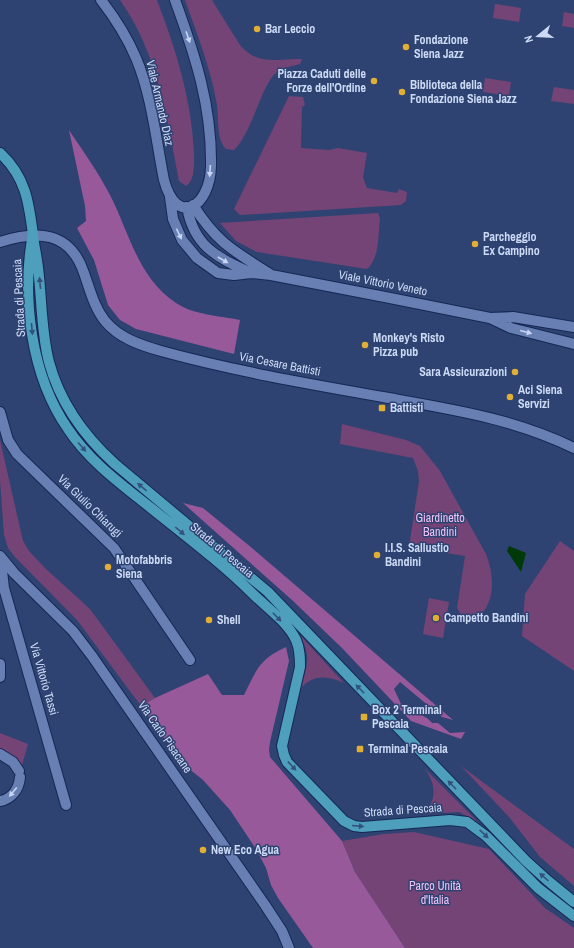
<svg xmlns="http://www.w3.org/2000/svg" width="574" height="948" viewBox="0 0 574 948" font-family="'Archivo Narrow',sans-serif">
<rect width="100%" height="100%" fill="#2e4371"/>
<path fill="#744476" d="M 120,0 L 157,0 C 176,50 192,100 194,155 C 194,164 195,181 186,186 L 179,181 C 167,118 158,54 120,0 Z
M 185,0 L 212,0 L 240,45 C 258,67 279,58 302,59 L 300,64 C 293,66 283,68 277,72 C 261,84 253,132 234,150 L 226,149 C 216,139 219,118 217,105 C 211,69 197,34 185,0 Z
M 495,4 L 521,8 L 519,22 L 493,18 Z
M 564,12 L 574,14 L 574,28 L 562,26 Z
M 485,78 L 511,82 L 509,96 L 483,92 Z
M 554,87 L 574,90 L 574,104 L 551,101 Z
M 289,96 L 303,97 L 305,105 L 302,107 L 301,148 L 329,150 L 338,148 L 367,153 L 363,177 L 367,188 L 397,193 L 399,189 L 407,192 L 406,201 L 401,205 L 240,215 L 234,209 Z
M 378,213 L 380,218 C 378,234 380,258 367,269 L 257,252 L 236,241 L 220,223 Z
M 342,424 L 406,440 L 420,446 L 440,471 L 486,554 C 496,581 496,610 467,625 L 457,608 L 465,556 L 409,547 L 419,481 L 418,471 L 413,458 L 340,444 Z
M 0,440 L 23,541 L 29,551 L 45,568 L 90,609 L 155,698 L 141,706 L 77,620 L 15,557 L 8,548 L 4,535 L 0,480 Z
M 560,541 L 574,551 L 574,671 L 522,636 L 525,594 Z
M 429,598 L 449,602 L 443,638 L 423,634 Z
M 299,634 L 344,683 C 328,676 314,674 301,688 C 307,666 312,655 299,634 Z
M 0,733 L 28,744 L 22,765 L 0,751 Z
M 461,766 L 574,849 L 574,886 L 540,857 L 509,817 Z
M 424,768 L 478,822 L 459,812 L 423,814 C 438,799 436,784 424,768 Z
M 414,832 L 489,849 L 545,908 L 574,928 L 574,948 L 405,948 L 355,872 L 342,841 L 384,834 Z"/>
<path fill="#97599a" d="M 69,130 C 83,151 98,172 110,195 C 129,232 138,278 176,303 C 194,315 220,316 240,320 L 234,354 L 136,329 L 120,320 L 108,305 L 94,260 L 77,228 L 86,221 L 85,206 Z
M 183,503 L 203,508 L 252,548 L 453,720 L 442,717 L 400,682 L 394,689 L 401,704 C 411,706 411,711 418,714 C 425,717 427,717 432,723 L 438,723 L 450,733 L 465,732 L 461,739 L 411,721 L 342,648 L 292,600 Z
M 286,647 L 289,661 L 270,742 L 269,750 L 270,757 L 342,841 L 355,872 L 405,948 L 313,948 L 278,898 L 271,885 L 266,868 L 256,849 L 230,810 L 203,780 L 183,764 L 141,706 L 155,698 L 208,674 L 222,695 L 244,695 C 257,670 258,660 286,647 Z"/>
<path fill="#003a09" d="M 509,546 L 526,553 L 521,572 L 507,551 Z"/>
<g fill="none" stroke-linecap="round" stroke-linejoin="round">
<defs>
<path id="minor" d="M 101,0 C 115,18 127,37 136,58 C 152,96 156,140 164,180 C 177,228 210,207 211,166 C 212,106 195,55 175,0
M 170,197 L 173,219 L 182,240 L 197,258 L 218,273 L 234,275 L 251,273 L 271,275 L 385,297 L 490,318 L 511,328 L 574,344
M 193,205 C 217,243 234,251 270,274
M 187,207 C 194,247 217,257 251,273
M 0,242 C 37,230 70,231 84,273 C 90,290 94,307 105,321 C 119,338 140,345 161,351 C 234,371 309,384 383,397 C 449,409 513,418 574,448
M 490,318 L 513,317 L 574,327
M 0,412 L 8,440 L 17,454 L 114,548 L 190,660
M 0,556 L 14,573 L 73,631 L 92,656 L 265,905 L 282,931 L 289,948
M 2,559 L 2,571 L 4,588 L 66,805
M 0,664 L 0,677
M 0,754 L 13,762 L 19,771
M 0,801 C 12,799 19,789 20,777"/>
<path id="major" d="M 0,153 C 26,177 29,203 33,235 C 34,246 37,257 38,268 C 42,299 41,331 49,362 C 60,403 84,436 115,464 L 268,592 L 526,861 L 547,880 L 574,902
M 33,234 C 21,297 31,376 68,429 C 89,461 121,484 151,508 C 186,536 223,564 255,596 C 269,609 288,623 296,640 C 300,649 300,658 300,667 L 282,746 L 284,755 L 287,762 L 344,821 L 354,826 L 362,827 L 450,820 L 467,822 L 486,836 L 538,888 L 574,916"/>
</defs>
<use href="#minor" stroke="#162854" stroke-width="12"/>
<use href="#major" stroke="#162854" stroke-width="12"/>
<use href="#minor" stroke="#687fb3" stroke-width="10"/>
<use href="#major" stroke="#4d9fbb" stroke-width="10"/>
</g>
<defs><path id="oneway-solid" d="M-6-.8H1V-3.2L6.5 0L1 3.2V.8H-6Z"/></defs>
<g fill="#c7d5f3">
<use href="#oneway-solid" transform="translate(188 37) rotate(71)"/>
<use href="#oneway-solid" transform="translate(210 171) rotate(94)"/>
<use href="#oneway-solid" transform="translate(179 234) rotate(64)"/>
<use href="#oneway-solid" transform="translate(223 260) rotate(30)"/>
<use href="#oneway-solid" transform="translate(526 332) rotate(15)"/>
<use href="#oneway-solid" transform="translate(13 792) rotate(130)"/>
</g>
<g fill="#33517c">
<use href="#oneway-solid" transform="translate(40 283) rotate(-95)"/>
<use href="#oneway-solid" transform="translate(32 329) rotate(85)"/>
<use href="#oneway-solid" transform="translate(82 447) rotate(49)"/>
<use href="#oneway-solid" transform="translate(142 487) rotate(-140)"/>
<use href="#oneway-solid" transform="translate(180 531) rotate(40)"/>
<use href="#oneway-solid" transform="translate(277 617) rotate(46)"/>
<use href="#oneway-solid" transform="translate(360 689) rotate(-134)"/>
<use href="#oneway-solid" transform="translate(292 766) rotate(47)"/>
<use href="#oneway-solid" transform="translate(452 785) rotate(-134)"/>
<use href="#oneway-solid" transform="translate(358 826) rotate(5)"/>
<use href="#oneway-solid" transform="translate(484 834) rotate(43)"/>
<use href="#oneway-solid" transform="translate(544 877) rotate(-138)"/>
</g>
<g fill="#e1af34" stroke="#2e4371" stroke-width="1.5">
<circle cx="257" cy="29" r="4"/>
<circle cx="406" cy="47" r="4"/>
<circle cx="374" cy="81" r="4"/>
<circle cx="402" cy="92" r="4"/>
<circle cx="475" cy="244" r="4"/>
<circle cx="365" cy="345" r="4"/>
<circle cx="515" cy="372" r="4"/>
<circle cx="510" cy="397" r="4"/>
<rect x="378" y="404" width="8" height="8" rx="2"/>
<circle cx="377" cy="555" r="4"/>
<circle cx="108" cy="567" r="4"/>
<circle cx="436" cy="618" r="4"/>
<circle cx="209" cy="620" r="4"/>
<rect x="360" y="713" width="8" height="8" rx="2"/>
<rect x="356" y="745" width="8" height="8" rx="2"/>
<circle cx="203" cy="850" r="4"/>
</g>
<g text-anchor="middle" stroke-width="3" stroke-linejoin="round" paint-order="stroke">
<g font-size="12" font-weight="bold" fill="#ccdaf6" stroke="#2e4371" text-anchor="start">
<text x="265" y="33">Bar Leccio</text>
<text x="414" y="44">Fondazione<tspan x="414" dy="14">Siena Jazz</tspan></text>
<text x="366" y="78" text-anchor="end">Piazza Caduti delle<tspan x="366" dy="14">Forze dell'Ordine</tspan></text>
<text x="410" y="89">Biblioteca della<tspan x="410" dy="14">Fondazione Siena Jazz</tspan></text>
<text x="483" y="241">Parcheggio<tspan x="483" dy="14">Ex Campino</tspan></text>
<text x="373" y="342">Monkey's Risto<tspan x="373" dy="14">Pizza pub</tspan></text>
<text x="507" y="376" text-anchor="end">Sara Assicurazioni</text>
<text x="518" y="394">Aci Siena<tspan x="518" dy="14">Servizi</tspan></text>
<text x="390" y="412">Battisti</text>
<text x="385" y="552">I.I.S. Sallustio<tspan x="385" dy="14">Bandini</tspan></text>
<text x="116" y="564">Motofabbris<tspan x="116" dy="14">Siena</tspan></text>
<text x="444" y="622">Campetto Bandini</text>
<text x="217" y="624">Shell</text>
<text x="372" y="714">Box 2 Terminal<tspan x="372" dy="14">Pescaia</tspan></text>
<text x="368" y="753">Terminal Pescaia</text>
<text x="211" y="854">New Eco Agua</text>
</g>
<g font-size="12" fill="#ccdaf6" stroke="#2e4371">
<text transform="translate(160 103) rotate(77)" y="4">Viale Armando Diaz</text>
<text transform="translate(383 283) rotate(11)" y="4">Viale Vittorio Veneto</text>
<text transform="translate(19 298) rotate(-93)" y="4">Strada di Pescaia</text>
<text transform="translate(280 364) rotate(11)" y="4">Via Cesare Battisti</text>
<text transform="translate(90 506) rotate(44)" y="4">Via Giulio Chiarugi</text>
<text transform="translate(222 550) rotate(40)" y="4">Strada di Pescaia</text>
<text transform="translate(44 679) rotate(74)" y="4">Via Vittorio Tassi</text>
<text transform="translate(165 737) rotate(55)" y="4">Via Carlo Pisacane</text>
<text transform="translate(403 810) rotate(-4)" y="4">Strada di Pescaia</text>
</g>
<g font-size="12" fill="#f3c1f5" stroke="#2e4371">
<text x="440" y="522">Giardinetto<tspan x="440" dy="14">Bandini</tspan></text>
<text x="435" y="890">Parco Unità<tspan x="435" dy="14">d'Italia</tspan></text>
</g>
</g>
<g transform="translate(538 36) rotate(252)" stroke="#2e4371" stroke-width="3" paint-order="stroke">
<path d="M0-3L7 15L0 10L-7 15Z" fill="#ccdaf6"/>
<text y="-6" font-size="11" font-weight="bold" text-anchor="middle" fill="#ccdaf6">N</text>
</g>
</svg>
